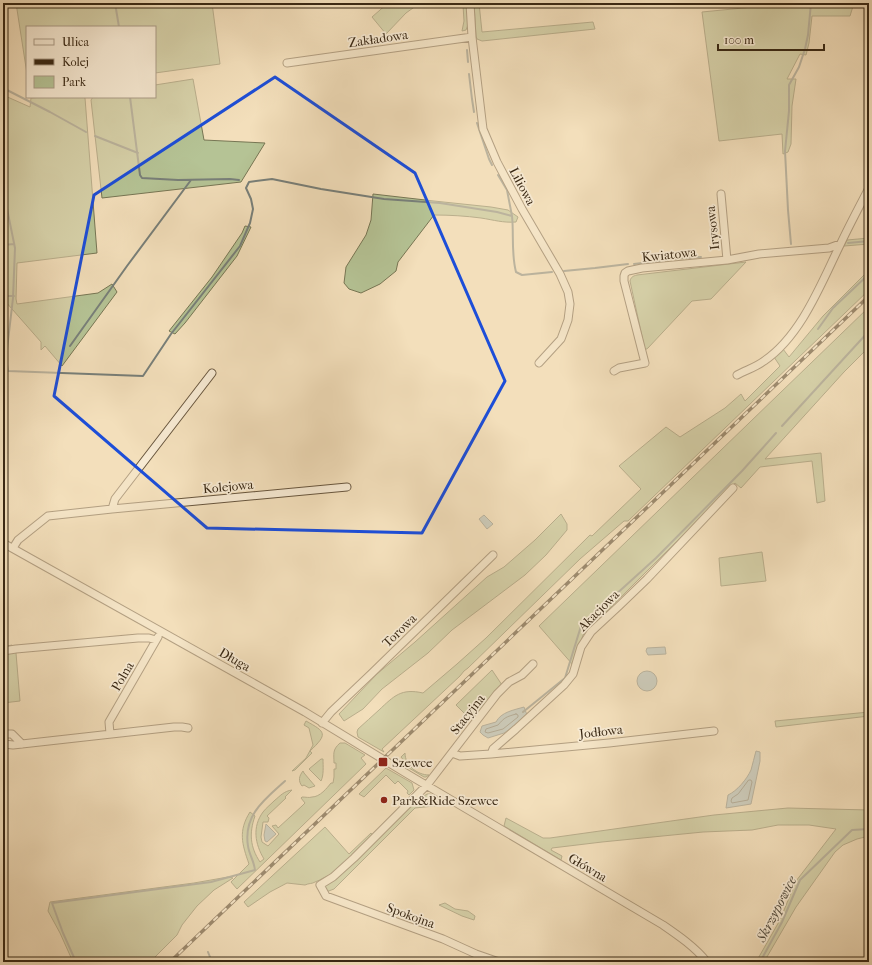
<svg xmlns="http://www.w3.org/2000/svg" width="872" height="965" viewBox="0 0 872 965" font-family="'IM FELL French Canon',serif">
<rect width="100%" height="100%" fill="#f3dfbb"/>
<filter id="stains"><feTurbulence type="fractalNoise" baseFrequency=".005" numOctaves="4"/><feColorMatrix values="0 0 0 0 .2 0 0 0 0 .09 0 0 0 0 .02 0 0 0 .5 -.17"/></filter>
<radialGradient id="worn" r=".72"><stop offset=".6" stop-color="#630" stop-opacity="0"/><stop offset="1" stop-color="#630" stop-opacity=".3"/></radialGradient>
<path fill="#b5c395" stroke="#777654" d="M 16,3 L 212,3 L 220,64 L 155,73 L 155,27 L 27,27 L 27,74 Z
M 388,3 L 420,3 L 406,13 L 386,34 L 372,17 Z
M 474,3 L 479,3 L 482,32 L 593,22 L 595,29 L 482,41 L 477,39 L 476,36 Z
M 794,3 L 854,3 L 850,16 L 812,16 L 809,43 L 806,55 L 800,54 L 787,79 L 796,79 L 792,106 L 791,144 L 788,152 L 783,154 L 782,134 L 719,141 L 702,12 Z
M 463,5 L 468,8 L 469,22 L 466,30 L 462,31 L 464,21 Z
M 193,79 L 204,140 L 265,143 L 241,182 L 102,198 L 91,100 L 93,97 L 155,97 L 155,85 Z
M 3,95 L 30,107 L 31,98 L 42,97 L 83,97 L 85,98 L 97,253 L 17,263 L 16,299 L 17,304 L 98,293 L 112,284 L 117,292 L 62,366 L 45,346 L 41,350 L 41,342 L 5,301 L 3,301 Z
M 373,194 L 434,201 L 491,207 L 508,210 L 518,217 L 516,222 C 503,223 494,220 481,218 C 466,216 450,215 434,215 L 398,262 L 396,271 L 380,284 L 361,293 L 349,289 L 344,283 L 346,267 L 366,235 L 371,220 Z
M 245,226 L 251,227 L 237,256 L 185,323 L 175,334 L 169,331 L 212,277 L 242,233 Z
M 869,238 L 869,244 L 844,246 L 847,240 Z
M 746,262 L 711,299 L 692,301 L 648,348 L 645,350 L 630,281 C 631,277 633,276 637,275 Z
M 869,270 L 869,290 L 628,521 L 624,521 L 580,559 L 468,668 L 464,671 L 460,676 L 382,749 L 384,752 L 358,737 L 357,732 L 358,729 C 365,723 372,716 379,710 C 394,696 401,688 423,693 L 457,664 L 486,638 L 590,535 L 592,536 L 641,489 L 619,466 L 666,427 L 680,437 L 725,408 L 741,394 L 745,401 L 780,366 L 774,357 L 783,349 L 789,357 L 823,316 Z
M 869,307 L 869,347 L 844,372 L 765,459 L 821,453 L 825,501 L 817,503 L 812,461 L 760,467 L 741,488 L 735,483 L 583,635 L 573,665 L 539,626 Z
M 561,514 L 567,524 L 567,530 L 546,555 L 525,575 L 452,630 L 428,653 L 382,689 L 363,709 L 344,721 L 339,714 L 377,674 L 415,642 L 487,577 L 504,567 L 535,540 Z
M 762,552 L 766,581 L 721,586 L 719,558 Z
M 12,645 L 16,653 L 20,701 L 3,703 L 3,647 Z
M 492,670 L 502,685 L 472,721 L 456,705 Z
M 869,712 L 869,716 L 776,727 L 775,721 Z
M 306,721 C 326,732 328,734 310,751 L 312,753 L 295,770 L 292,771 L 306,758 L 313,745 L 309,728 L 304,725 Z
M 340,743 L 345,743 L 365,755 L 361,758 L 366,764 L 237,889 L 231,882 L 249,864 C 242,844 238,831 250,812 L 255,816 C 249,833 250,847 260,862 L 264,859 C 255,844 252,827 263,812 C 266,808 270,805 274,801 C 280,796 284,791 292,790 L 285,797 L 286,798 L 267,816 L 269,818 L 268,822 L 263,822 L 261,837 L 262,842 L 268,846 L 279,834 L 272,826 L 276,825 L 278,828 L 302,806 L 305,803 L 301,798 L 302,797 C 306,797 309,798 312,797 C 320,797 327,788 331,783 L 333,783 L 334,777 L 334,769 L 336,769 L 336,763 L 334,763 C 334,754 332,750 340,743 Z
M 405,753 C 405,765 417,775 429,775 L 426,777 L 424,777 L 404,765 L 406,763 L 401,757 Z
M 321,759 L 323,759 C 323,766 324,775 321,781 L 309,769 Z
M 386,768 L 412,783 L 414,790 L 409,795 L 407,793 L 408,791 L 398,781 L 395,784 L 386,775 L 364,797 L 359,794 Z
M 303,771 L 304,773 L 315,786 L 309,788 L 304,785 L 302,786 C 298,781 299,776 303,771 Z
M 427,794 L 430,794 L 447,803 L 445,806 L 443,805 L 415,808 L 334,889 L 326,892 L 323,886 L 416,800 L 418,801 L 424,796 Z
M 788,808 L 869,810 L 869,836 L 857,839 L 843,845 L 835,852 L 796,907 L 764,962 L 756,962 L 780,920 L 796,881 L 836,829 L 809,825 L 778,825 L 752,830 L 703,832 L 602,842 L 552,848 L 551,850 L 562,856 L 561,860 L 504,826 L 506,818 L 543,838 L 550,838 L 714,815 Z
M 325,827 L 349,854 L 371,833 L 373,836 L 331,875 C 325,876 321,880 315,882 C 312,884 309,883 305,885 L 287,883 L 270,892 L 248,907 L 244,902 Z
M 228,877 L 233,878 L 214,890 L 197,906 L 182,925 L 177,935 L 150,962 L 73,962 L 60,933 L 48,911 L 50,902 L 194,883 Z
M 445,903 L 455,909 L 468,911 L 475,916 L 474,920 L 462,916 L 439,905 Z"/>
<path fill="#a2b9bc" stroke="#787f79" d="M 484,515 L 493,524 L 487,529 L 479,519 Z
M 665,647 L 666,654 L 648,655 L 646,651 L 647,648 Z
M637 681a10 10 0 1 1 20 0a10 10 0 1 1-20 0Z
M 524,707 L 527,715 L 517,724 L 504,733 L 488,738 L 483,735 L 480,732 L 482,726 L 496,722 C 501,712 514,710 524,707 Z
M 756,751 L 760,752 L 760,761 L 751,804 L 726,808 L 728,795 C 737,791 747,779 751,770 C 753,764 754,757 756,751 Z
M 266,824 L 276,834 L 267,842 L 265,841 L 264,835 Z"/>
<g fill="none" stroke-linecap="round" stroke-linejoin="round">
<path stroke="#6e7068" stroke-width="1" d="M 516,714 L 518,715 L 518,717 L 503,729 L 488,733 L 485,732 L 486,729 L 498,725 C 505,717 506,717 516,714 Z
M 749,780 L 751,780 L 752,782 L 748,800 L 732,803 L 731,801 L 732,798 L 738,794 Z"/>
<path stroke="#787f79" stroke-width="2" d="M 115,3 L 119,27
M 467,50 L 468,62
M 469,74 L 472,99 L 474,112
M 3,88 L 50,112 L 86,132
M 130,97 L 140,175 L 142,178 L 178,180 L 230,179 L 239,180
M 477,123 L 489,159 L 492,165
M 95,136 L 138,153
M 498,175 L 507,190 L 512,216
M 3,189 L 15,248 L 13,298 L 6,358 L 8,371 L 143,376 L 171,334 L 240,246 L 250,223 L 253,209 L 251,199 L 246,188 L 249,182 L 272,179 L 321,189 L 384,199 L 440,203 L 497,212 L 512,216 C 514,234 511,253 516,272 L 522,275 L 552,272
M 848,243 L 869,241
M 791,244 L 788,210 L 785,151 L 789,111 L 789,85 L 799,67 L 805,49 L 808,35 L 811,3
M 3,245 L 14,244
M 674,259 L 701,257
M 634,264 L 667,260
M 564,271 L 595,268 L 628,264
M 3,296 L 14,296
M 818,329 L 833,308 L 869,274
M 70,346 L 127,266 L 191,180
M 782,426 L 869,331
M 3,552 L 3,550
M 523,712 L 565,678 L 581,626 L 656,558 L 742,471 L 776,433
M 208,952 L 212,962
M 76,962 L 63,933 L 52,903 L 211,882 L 255,870 C 254,861 249,854 248,846 C 243,815 265,799 285,781
M 760,962 L 782,922 L 800,880 L 852,830 L 869,829"/>
<defs>
<path id="minor" d="M 470,3 L 472,37 L 483,129 L 497,162 L 522,209 L 560,274 L 568,292 L 570,304 L 568,320 L 564,331 L 561,339 L 539,363
M 287,63 L 472,37
M 721,194 L 727,260
M 614,371 L 619,368 L 645,363 L 624,281 L 624,276 L 625,273 L 628,271 L 642,268 L 727,260 L 759,254 L 829,248 L 840,244
M 737,375 C 746,370 756,367 764,361 C 801,336 821,284 840,245 C 849,226 859,207 869,188
M 112,509 L 115,499 L 212,373
M 3,543 L 305,712 L 409,775 L 663,925 C 679,936 695,947 707,962
M 13,548 L 18,540 L 48,516 L 112,509 L 347,487
M 3,651 L 16,649 L 138,638 L 149,638 L 156,640
M 322,723 L 331,712 L 372,673 L 493,555
M 110,734 L 109,722 L 158,637
M 3,736 L 6,734 L 12,734 L 22,744
M 3,742 L 4,744 L 13,745 L 174,727 L 182,727 L 188,728
M 452,753 L 460,756 L 491,754 L 609,743 L 714,731
M 491,754 L 493,749 L 516,729 L 564,685 L 573,674 L 581,647 L 591,632 L 619,606 L 647,579 L 733,488
M 499,962 L 476,954 L 443,939 L 326,896 L 320,885 L 333,877 L 354,858 L 427,785 L 497,694 L 509,682 L 522,675 L 533,664"/>
</defs>
<use href="#minor" stroke="#68563e" stroke-width="9"/>
<use href="#minor" stroke="#f7ead3" stroke-width="7"/>
<defs>
<path id="rail" d="M 170,962 L 869,296"/>
</defs>
<use href="#rail" stroke="#392814" stroke-width="3.5"/>
<use href="#rail" stroke="#f7ead3" stroke-width="2" stroke-dasharray="6" stroke-linecap="butt"/>
</g>
<path d="M0 0H872V965H0ZM 275,77 L 415,173 L 505,381 L 422,533 L 207,528 L 54,396 L 94,195 Z" fill="#f3dfbb" fill-opacity=".55" fill-rule="evenodd"/>
<path fill="none" stroke="#1d4ed8" stroke-width="3" stroke-linejoin="round" d="M 275,77 L 415,173 L 505,381 L 422,533 L 207,528 L 54,396 L 94,195 Z"/>
<g fill="#8f2418" stroke="#f7ead3" stroke-width="1.5">
<rect x="378" y="757" width="10" height="10" rx="2"/>
<circle cx="384" cy="800" r="4"/>
</g>
<g text-anchor="middle" stroke-width="3.5" stroke-linejoin="round" paint-order="stroke">
<g font-size="13" fill="#392814" stroke="#f7ead3">
<text transform="translate(378 38) rotate(-8)" y="5">Zakładowa</text>
<text transform="translate(523 186) rotate(62)" y="5">Liliowa</text>
<text transform="translate(712 228) rotate(-96)" y="5">Irysowa</text>
<text transform="translate(669 254) rotate(-6)" y="5">Kwiatowa</text>
<text transform="translate(228 486) rotate(-5)" y="5">Kolejowa</text>
<text transform="translate(598 610) rotate(-45)" y="5">Akacjowa</text>
<text transform="translate(399 630) rotate(-44)" y="5">Torowa</text>
<text transform="translate(235 659) rotate(30)" y="5">Długa</text>
<text transform="translate(122 676) rotate(-60)" y="5">Polna</text>
<text transform="translate(467 714) rotate(-52)" y="5">Stacyjna</text>
<text transform="translate(601 731) rotate(-6)" y="5">Jodłowa</text>
<text transform="translate(588 867) rotate(31)" y="5">Główna</text>
<text transform="translate(411 915) rotate(20)" y="5">Spokojna</text>
</g>
<g font-size="13" fill="#392814" stroke="#f7ead3" text-anchor="start">
<text x="392" y="767">Szewce</text>
<text x="392" y="805">Park&amp;Ride Szewce</text>
</g>
<g font-size="14" font-style="italic" fill="#534c3e" stroke="#f7ead3">
<text transform="translate(776 909) rotate(-63)" y="5">Skrzypowice</text>
</g>
</g>
<rect width="872" height="965" fill="none" stroke="#f3dfbb" stroke-width="16"/>
<rect x="4" y="4" width="864" height="957" fill="none" stroke="#392814" stroke-width="2"/>
<rect x="8" y="8" width="856" height="949" fill="none" stroke="#392814"/>
<rect x="26" y="26" width="130" height="72" fill="#f7ead3" stroke="#ab9c87"/>
<rect x="34" y="39" width="20" height="6" fill="#f7ead3" stroke="#ab9c87"/>
<text x="62" y="46" font-size="12" fill="#392814">Ulica</text>
<rect x="34" y="59" width="20" height="6" fill="#392814" stroke="#ab9c87"/>
<text x="62" y="66" font-size="12" fill="#392814">Kolej</text>
<rect x="34" y="76" width="20" height="12" fill="#b5c395" stroke="#ab9c87"/>
<text x="62" y="86" font-size="12" fill="#392814">Park</text>
<path d="M718 44v6h106v-6" fill="none" stroke="#392814" stroke-width="2"/>
<text x="724" y="44" font-size="12" fill="#392814" stroke="#f7ead3" stroke-width="3" paint-order="stroke">100 m</text>
<rect width="100%" height="100%" filter="url(#stains)"/>
<rect width="100%" height="100%" fill="url(#worn)"/>
</svg>
